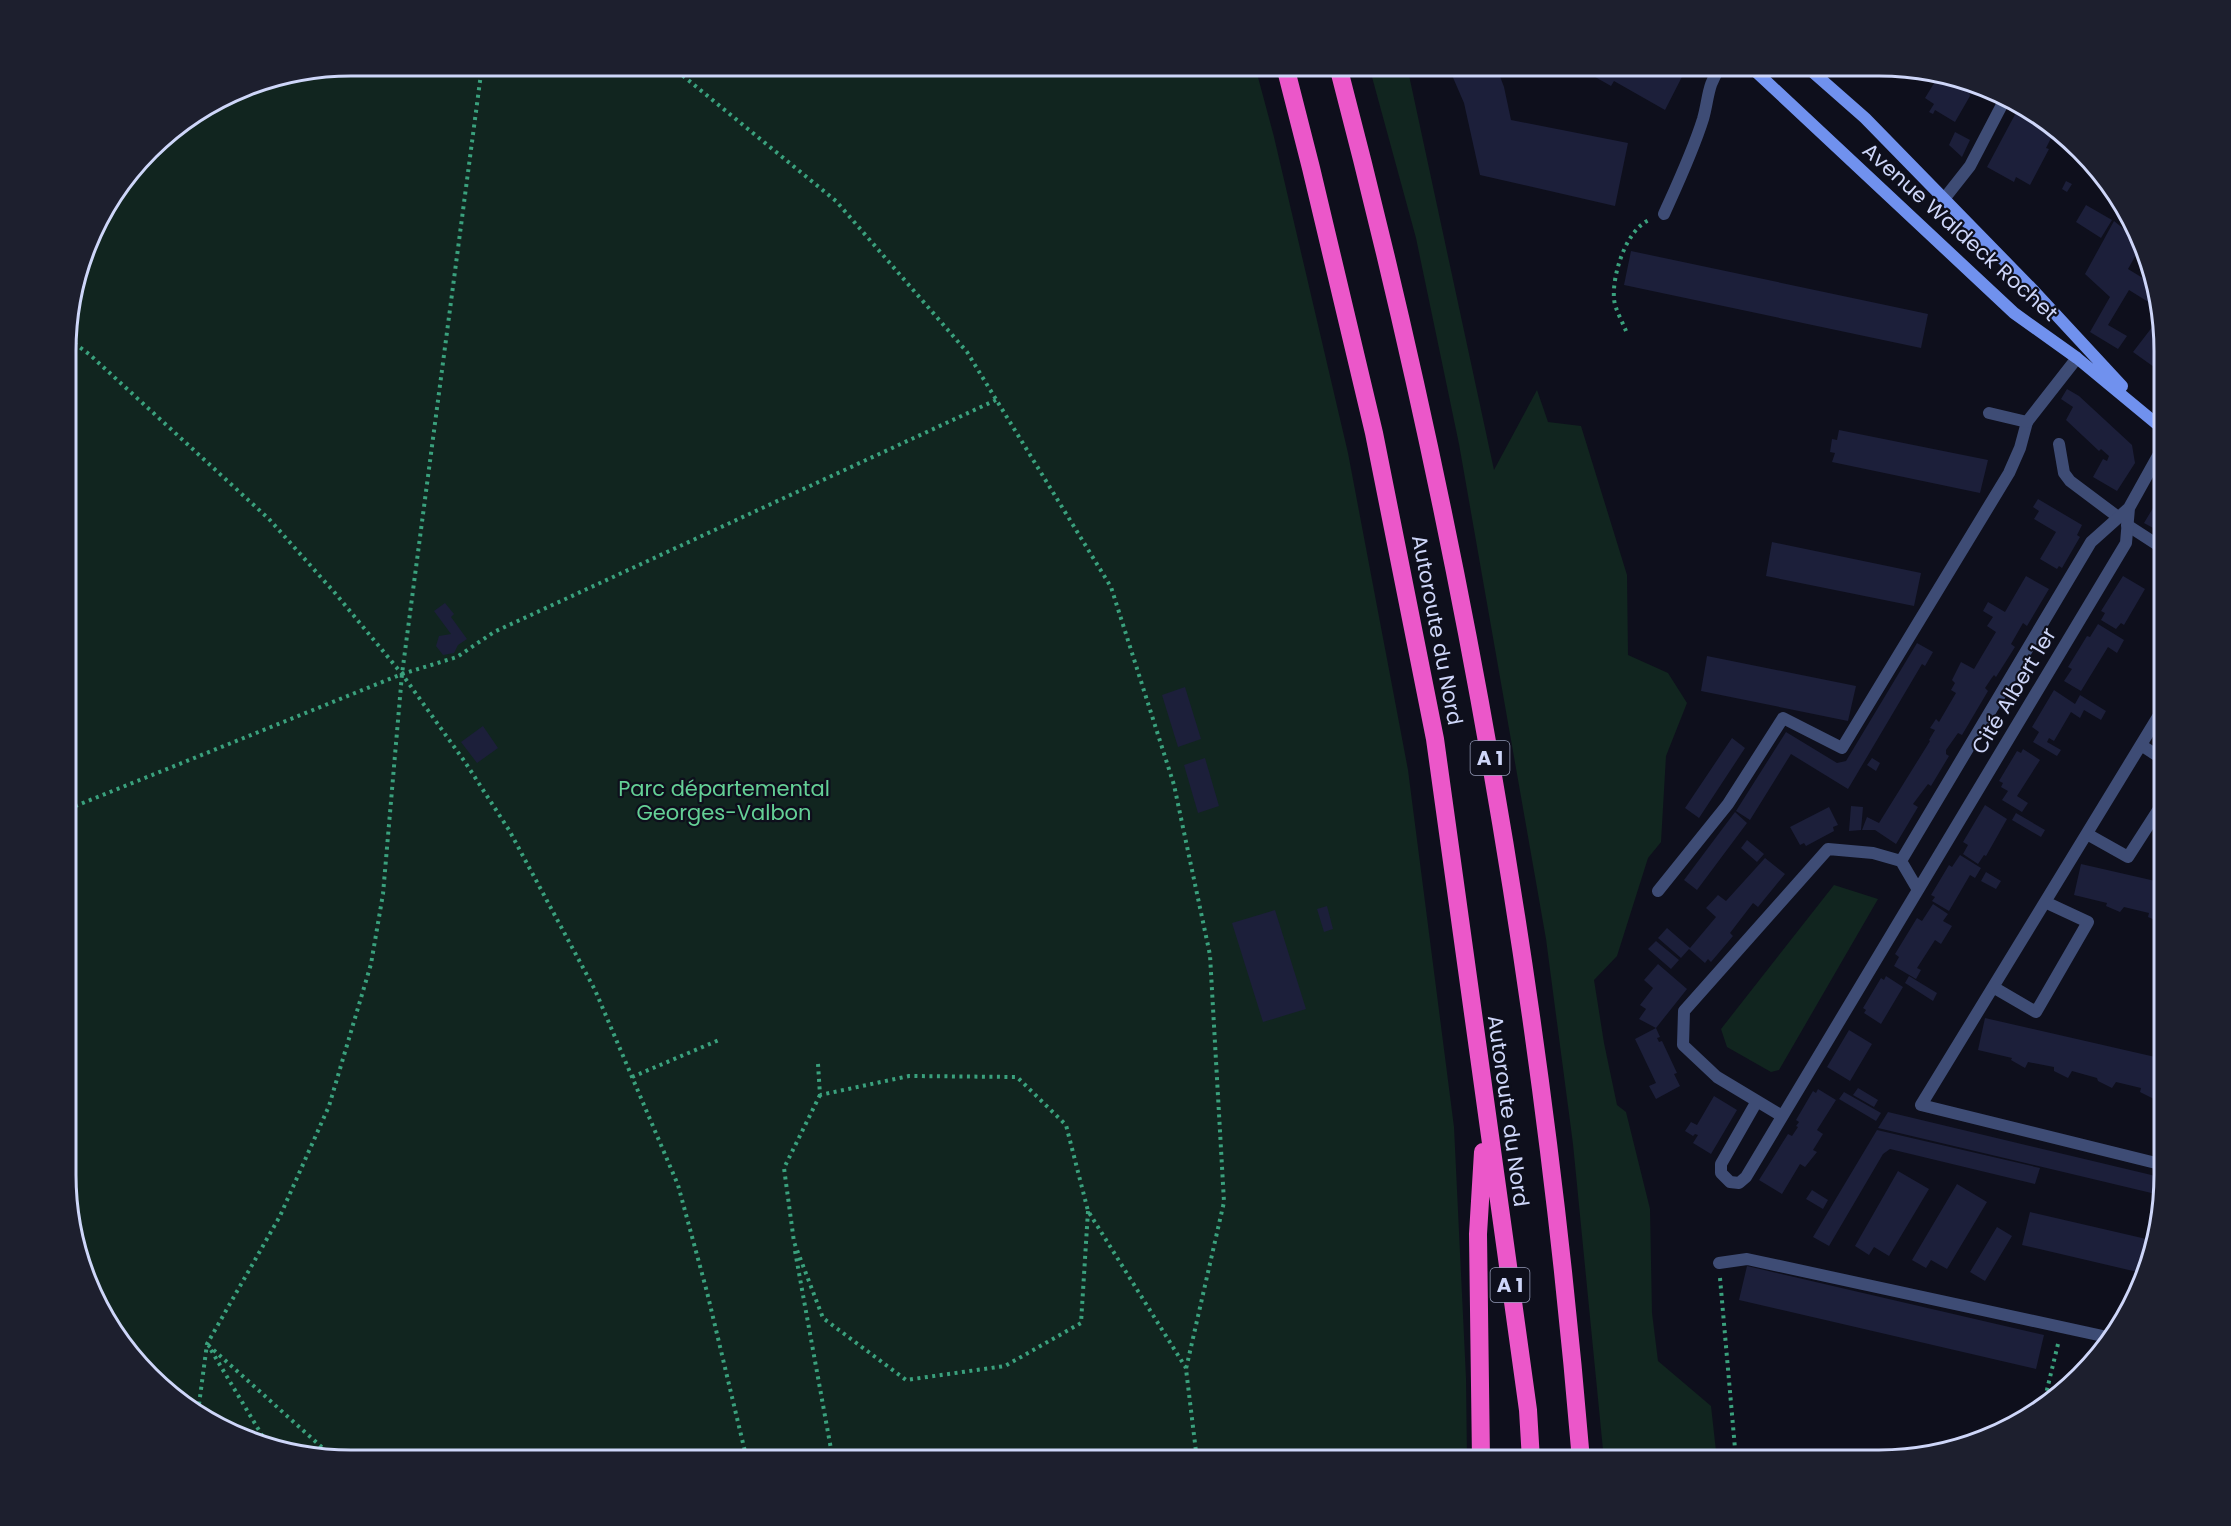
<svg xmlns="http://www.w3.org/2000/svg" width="2231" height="1526" viewBox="0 0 2231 1526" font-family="Poppins,sans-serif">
<rect width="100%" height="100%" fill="#0e0f1c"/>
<path fill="#11251f" d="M 351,66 L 1255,66 L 1274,137 L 1348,453 L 1408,770 L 1454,1127 L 1466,1378 L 1467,1460 L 333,1459 L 259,1445 L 178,1401 L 104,1318 L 68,1212 L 68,314 L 96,225 L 163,137 L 242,88 Z
M 1369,66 L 1407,66 L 1494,470 L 1537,390 L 1548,422 L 1581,426 L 1627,575 L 1628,655 L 1668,673 L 1687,703 L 1666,756 L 1661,842 L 1648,858 L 1617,956 L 1594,980 L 1604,1043 L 1617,1105 L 1626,1112 L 1650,1209 L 1652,1313 L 1658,1361 L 1711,1406 L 1717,1460 L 1604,1460 L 1573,1144 L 1546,939 L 1459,444 L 1416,238 Z
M 1834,885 L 1878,899 L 1779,1070 L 1771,1072 L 1727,1047 L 1721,1029 Z"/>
<path fill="#1c1f3a" d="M 1448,66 L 1496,66 L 1504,87 L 1511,120 L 1628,143 L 1615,206 L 1480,175 L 1464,103 Z
M 1576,66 L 1591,66 L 1687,67 L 1665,110 L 1614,81 L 1611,86 Z
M 1939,75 L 1968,81 L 1970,96 L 1955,122 L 1935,110 L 1933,114 L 1929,112 L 1934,104 L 1925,98 Z
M 2019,107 L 2056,128 L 2046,148 L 2049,149 L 2030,185 L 2016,177 L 2014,182 L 1987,167 Z
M 1955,132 L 1970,140 L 1962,157 L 1949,145 Z
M 2066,181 L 2072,184 L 2067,192 L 2062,189 Z
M 2086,205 L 2112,220 L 2101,238 L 2076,222 Z
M 2114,221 L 2140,242 L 2141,246 L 2128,269 L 2151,283 L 2155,296 L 2150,303 L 2129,290 L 2108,325 L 2127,336 L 2118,349 L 2090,332 L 2110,297 L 2085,274 Z
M 1631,251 L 1928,314 L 1921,348 L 1624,285 Z
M 2153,326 L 2164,334 L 2164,353 L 2154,367 L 2133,352 Z
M 2067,389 L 2079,396 L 2132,445 L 2135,463 L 2117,491 L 2093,477 L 2103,459 L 2107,461 L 2109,456 L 2101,449 L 2099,451 L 2066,420 L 2073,407 L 2061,399 Z
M 1839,430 L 1988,460 L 1980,493 L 1832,462 L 1835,453 L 1830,452 L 1832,439 L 1837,440 Z
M 2164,490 L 2164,534 L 2144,523 L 2162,493 L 2162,491 Z
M 2038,499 L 2082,525 L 2077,535 L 2080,537 L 2062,568 L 2059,566 L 2057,569 L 2040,559 L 2056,532 L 2034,519 L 2039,511 L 2033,507 Z
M 1772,542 L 1921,573 L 1914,606 L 1766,576 Z
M 2026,576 L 2049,589 L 2027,626 L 2023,623 L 2011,644 L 2015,647 L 1996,677 L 1994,675 L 1991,679 L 1985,688 L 1988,691 L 1962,735 L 1958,733 L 1946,750 L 1946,754 L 1949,756 L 1931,786 L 1928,784 L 1913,804 L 1918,807 L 1896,844 L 1875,830 L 1862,830 L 1867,817 L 1879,823 L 1930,741 L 1929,740 L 1935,730 L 1930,728 L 1936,719 L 1939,722 L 1956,693 L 1951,690 L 1955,683 L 1952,680 L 1961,662 L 1974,669 L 1996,632 L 1987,626 L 1993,617 L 1983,611 L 1988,602 L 2005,612 Z
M 2123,576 L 2145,589 L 2124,625 L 2121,623 L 2116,629 L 2101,620 L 2105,613 L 2101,611 Z
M 445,603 L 454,614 L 451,617 L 467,639 L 458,645 L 454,653 L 443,655 L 436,646 L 439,636 L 451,634 L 434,611 Z
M 2098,624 L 2124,640 L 2117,653 L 2108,647 L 2081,691 L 2064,681 L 2072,669 L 2068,667 L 2087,636 L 2090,637 Z
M 1917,643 L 1933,652 L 1925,666 L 1922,664 L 1848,789 L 1791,754 L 1750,820 L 1736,811 L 1786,732 L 1837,763 L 1846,761 Z
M 1707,656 L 1856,686 L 1848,721 L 1701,691 Z
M 1185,687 L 1201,739 L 1178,747 L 1162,695 Z
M 2054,690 L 2075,704 L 2080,695 L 2106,711 L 2101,720 L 2084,710 L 2080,718 L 2071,712 L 2054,741 L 2049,738 L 2047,742 L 2061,750 L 2057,756 L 2033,742 L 2039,732 L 2032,727 Z
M 483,726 L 498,748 L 477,763 L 461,742 Z
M 1732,738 L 1745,748 L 1699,818 L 1685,808 Z
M 2023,749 L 2040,760 L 2017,796 L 2028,803 L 2022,812 L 2002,800 L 2008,791 L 2001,787 L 2003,783 L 1999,781 L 2017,751 L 2021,753 Z
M 1205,758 L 1219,806 L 1198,813 L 1184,765 Z
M 1872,758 L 1880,763 L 1876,771 L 1867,765 Z
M 1985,805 L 2007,819 L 1986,856 L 1984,855 L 1978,864 L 1963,854 L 1968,845 L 1963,842 Z
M 1851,806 L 1863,807 L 1861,830 L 1849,831 Z
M 1829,807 L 1838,825 L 1833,827 L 1834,831 L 1806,846 L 1804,843 L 1800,845 L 1790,827 Z
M 1735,812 L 1747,823 L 1697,890 L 1684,880 Z
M 2016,813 L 2045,830 L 2041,837 L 2012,820 Z
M 1747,840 L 1764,854 L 1757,862 L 1741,848 Z
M 1960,855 L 1981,868 L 1975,878 L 1970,875 L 1949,911 L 1932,901 L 1935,897 L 1931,895 L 1949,865 L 1952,867 Z
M 1765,858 L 1785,874 L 1758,907 L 1753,903 L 1730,933 L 1733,936 L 1711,962 L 1708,959 L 1705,963 L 1689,949 L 1681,958 L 1658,938 L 1667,928 L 1690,948 L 1716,917 L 1706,908 L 1718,895 L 1726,901 Z
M 2081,864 L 2164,883 L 2164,920 L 2162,923 L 2148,917 L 2149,913 L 2124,907 L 2120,912 L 2106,906 L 2107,903 L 2074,895 Z
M 1986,872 L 2001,881 L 1996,889 L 1981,881 Z
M 1933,904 L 1948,914 L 1943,921 L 1952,926 L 1941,944 L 1935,940 L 1917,968 L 1921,970 L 1916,979 L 1894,966 L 1899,957 L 1895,954 L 1917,918 L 1922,921 Z
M 1327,906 L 1333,929 L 1324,932 L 1317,909 Z
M 1275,910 L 1306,1009 L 1263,1022 L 1232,923 Z
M 1656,941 L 1679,960 L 1671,969 L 1648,949 Z
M 1658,964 L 1687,989 L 1656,1028 L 1660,1037 L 1657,1038 L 1659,1042 L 1662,1041 L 1677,1073 L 1674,1074 L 1680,1086 L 1656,1099 L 1649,1086 L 1656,1083 L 1635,1039 L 1656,1028 L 1639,1019 L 1646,1009 L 1640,1005 L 1653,988 L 1644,980 Z
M 1886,976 L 1903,987 L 1881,1024 L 1864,1013 L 1866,1010 L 1863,1008 L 1881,978 L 1884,980 Z
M 1909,976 L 1937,993 L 1933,1001 L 1905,983 Z
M 1985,1018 L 2164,1059 L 2164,1093 L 2159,1092 L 2154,1099 L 2140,1092 L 2141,1088 L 2116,1082 L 2112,1088 L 2098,1081 L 2097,1078 L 2072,1071 L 2068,1078 L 2054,1071 L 2054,1067 L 2028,1062 L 2025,1068 L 2011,1060 L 2012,1058 L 1978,1050 Z
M 1849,1030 L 1872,1044 L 1850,1081 L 1827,1067 Z
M 1858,1088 L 1878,1100 L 1874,1107 L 1853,1095 Z
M 1818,1089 L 1836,1100 L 1817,1130 L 1823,1134 L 1813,1150 L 1817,1152 L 1805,1167 L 1800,1164 L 1782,1194 L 1759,1180 L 1788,1134 L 1792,1136 L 1798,1127 L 1796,1126 L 1799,1122 L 1796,1120 L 1813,1091 L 1816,1093 Z
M 1844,1092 L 1881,1113 L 1876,1121 L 1839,1099 Z
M 1714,1096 L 1737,1110 L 1711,1154 L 1693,1143 L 1698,1135 L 1695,1134 L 1693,1136 L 1685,1131 L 1691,1122 L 1697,1125 Z
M 1888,1112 L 2164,1178 L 2164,1196 L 1878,1128 Z
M 1877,1130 L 2040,1168 L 2035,1184 L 1890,1149 L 1883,1154 L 1829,1246 L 1813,1237 Z
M 1898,1171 L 1929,1189 L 1889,1256 L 1874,1247 L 1869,1255 L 1855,1246 Z
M 1957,1184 L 1987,1202 L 1947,1269 L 1931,1260 L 1926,1268 L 1912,1260 Z
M 1812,1190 L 1828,1200 L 1823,1209 L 1806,1199 Z
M 2030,1212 L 2155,1241 L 2150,1267 L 2146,1274 L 2022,1245 Z
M 1997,1227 L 2012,1236 L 1985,1281 L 1970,1272 Z
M 1747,1266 L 2044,1335 L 2036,1369 L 1739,1300 Z"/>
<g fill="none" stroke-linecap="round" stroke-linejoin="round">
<path stroke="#3aa17d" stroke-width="4" stroke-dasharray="3 4.5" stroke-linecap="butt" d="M 671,66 L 836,201 L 967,352 L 1111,587 L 1174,785 L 1210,955 L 1224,1202 L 1186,1369 L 1197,1460
M 1626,331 C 1622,321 1615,309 1614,299 C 1612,275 1626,230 1649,220
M 68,339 L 89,354 L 269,519 L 335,593 L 402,674 L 465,762 L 509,830 L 595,990 L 678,1185 L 707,1292 L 747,1460
M 68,809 L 402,674 L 457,657 L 494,632 L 996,400
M 818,1064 L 820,1095 L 909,1076 L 1017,1077 L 1066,1125 L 1088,1211 L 1186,1368
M 632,1077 L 719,1040
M 820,1095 L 784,1168 L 794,1242 L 823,1318 L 906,1380 L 1005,1366 L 1081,1323 L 1088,1211
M 795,1251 L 833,1460
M 1720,1278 L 1736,1460
M 208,1345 L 335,1459
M 211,1350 L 269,1447
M 2045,1398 L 2058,1344
M 198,1412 L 207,1344 L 280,1216 L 329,1106 L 371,964 L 383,894 L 402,674 L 482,66"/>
<path stroke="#3e4c75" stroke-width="12" d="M 1944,199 L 1970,166 L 2005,99
M 1664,214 C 1678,183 1693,151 1703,119 C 1709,98 1707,84 1721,67
M 2059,444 L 2064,473 L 2070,481 L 2118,517
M 2127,525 L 2164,549
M 2164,707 L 1921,1105 L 2164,1165
M 2141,745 L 2164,760
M 2087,834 L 2128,857 L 2164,801
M 1658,891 L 1728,804 L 1783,718 L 1842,748 L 2009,473 L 2020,448 L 2027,422
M 1993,987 L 2036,1012 L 2088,922 L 2045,902
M 1719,1263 L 1747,1259 L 2112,1338"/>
<path stroke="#3e4c75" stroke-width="12" d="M 1989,413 L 2027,422 L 2077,358
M 1901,861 L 1918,890
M 1757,1101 L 1721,1164 L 1721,1173 L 1730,1182 L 1739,1183 L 1746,1177 L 2126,543 L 2129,508
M 1782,1116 L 1717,1077 L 1683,1045 L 1684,1011 L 1828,849 L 1873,853 L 1901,861 L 2091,542 L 2129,508 L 2164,445"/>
<path stroke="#7091ee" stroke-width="12" d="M 1751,67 L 2014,313 L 2077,358 L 2164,430
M 1807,67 L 1865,118 L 2034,291 L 2122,386"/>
<path stroke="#eb57c9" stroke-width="18" d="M 1285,66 L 1311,168 L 1374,433 L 1435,739 L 1528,1410 L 1531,1460
M 1338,66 C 1458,523 1542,989 1581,1460
M 1481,1460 L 1478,1234 L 1483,1152"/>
</g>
<g text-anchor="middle" stroke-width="4.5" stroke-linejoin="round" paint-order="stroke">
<g fill="#0e0f1c" stroke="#949ab7" stroke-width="1.5">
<rect x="1470.5" y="741" width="39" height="34" rx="4.5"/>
<rect x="1490.5" y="1268" width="39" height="34" rx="4.5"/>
</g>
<g font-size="20" font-weight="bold" fill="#ced6f9">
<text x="1490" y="765">A 1</text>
<text x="1510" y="1292">A 1</text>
</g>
<g font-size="21" fill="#ced6f9" stroke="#0e0f1c">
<text transform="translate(1960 232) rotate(42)" y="7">Avenue Waldeck Rochet</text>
<text transform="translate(1437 630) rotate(79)" y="7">Autoroute du Nord</text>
<text transform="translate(2014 691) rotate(-59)" y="7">Cité Albert 1er</text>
<text transform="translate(1508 1111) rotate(82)" y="7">Autoroute du Nord</text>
</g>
<g font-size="21" fill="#64d096" stroke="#0e0f1c">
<text x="724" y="796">Parc départemental<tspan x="724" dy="24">Georges-Valbon</tspan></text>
</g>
</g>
<path d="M0 0H2231V1526H0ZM351 76H1879A275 275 0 0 1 2154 351V1175A275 275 0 0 1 1879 1450H351A275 275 0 0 1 76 1175V351A275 275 0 0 1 351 76Z" fill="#1d1f2e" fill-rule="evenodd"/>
<path fill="none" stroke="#ced6f9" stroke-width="3" d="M351 76H1879A275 275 0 0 1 2154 351V1175A275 275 0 0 1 1879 1450H351A275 275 0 0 1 76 1175V351A275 275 0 0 1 351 76Z"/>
</svg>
